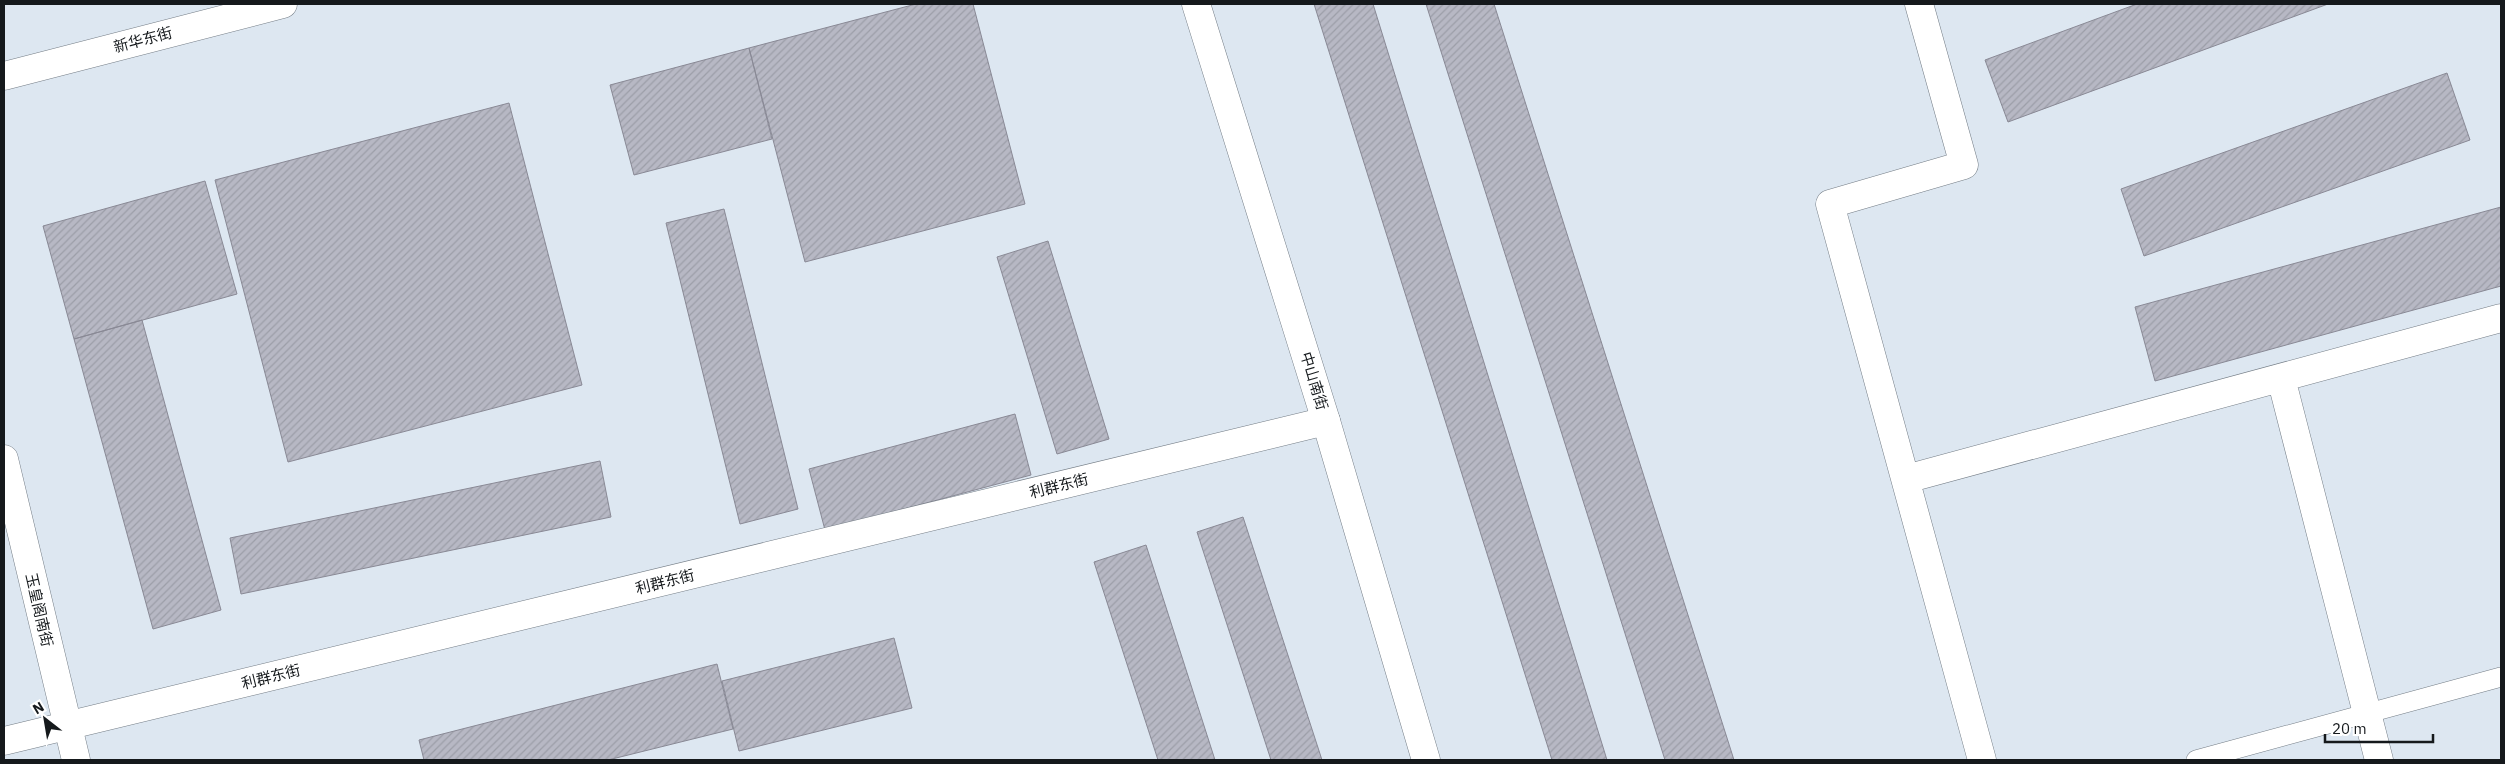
<svg xmlns="http://www.w3.org/2000/svg" width="2505" height="764" viewBox="0 0 2505 764" font-family="'IBM Plex Sans','Noto Sans SC',sans-serif">
<defs>
<pattern id="building-hatch" width="6" height="6" patternUnits="userSpaceOnUse" patternTransform="scale(1.25)"><rect width="6" height="6" fill="#b7b8c4"/><path d="M-1 1l2-2M0 6l6-6M5 7l2-2" fill="none" stroke="#9c9ea8"/></pattern>
</defs>
<rect width="100%" height="100%" fill="#dde7f1"/>
<path fill="url(#building-hatch)" stroke="#898995" d="M 916,4 L 973,4 L 1025,204 L 805,262 L 749,48 Z
M 1314,4 L 1373,4 L 1607,760 L 1552,760 Z
M 1426,4 L 1494,4 L 1734,760 L 1665,760 Z
M 2137,4 L 2328,4 L 2008,122 L 1985,60 Z
M 749,48 L 772,139 L 634,175 L 610,85 Z
M 2447,73 L 2470,140 L 2144,256 L 2121,189 Z
M 509,103 L 582,385 L 288,462 L 215,180 Z
M 205,181 L 237,294 L 74,339 L 43,226 Z
M 2501,207 L 2501,286 L 2155,381 L 2135,307 Z
M 724,209 L 798,509 L 740,524 L 666,223 Z
M 1048,241 L 1109,439 L 1057,454 L 997,257 Z
M 142,320 L 221,610 L 153,629 L 74,339 Z
M 1015,414 L 1031,475 L 825,530 L 809,469 Z
M 600,461 L 611,517 L 241,594 L 230,538 Z
M 1243,517 L 1322,760 L 1271,760 L 1197,532 Z
M 1146,545 L 1215,760 L 1158,760 L 1094,562 Z
M 894,638 L 912,708 L 739,751 L 722,681 Z
M 717,664 L 733,729 L 608,760 L 424,760 L 419,740 Z"/>
<g fill="none" stroke-linecap="round" stroke-linejoin="round">
<defs>
<path id="service" d="M 2196,760 L 2501,677"/>
<path id="minor" d="M 1919,4 L 1964,165 L 1830,204 L 1982,760
M 2281,378 L 2379,760
M 1906,479 L 2501,318
M 4,741 L 1326,421"/>
<path id="tertiary" d="M 1196,4 L 1326,421 L 1426,760
M 4,76 L 283,4
M 4,459 L 76,760"/>
</defs>
<use href="#service" stroke="#747d86" stroke-width="20"/>
<use href="#minor" stroke="#747d86" stroke-width="29"/>
<use href="#tertiary" stroke="#747d86" stroke-width="29"/>
<use href="#service" stroke="#fff" stroke-width="19"/>
<use href="#minor" stroke="#fff" stroke-width="28"/>
<use href="#tertiary" stroke="#fff" stroke-width="28"/>
</g>
<g text-anchor="middle" stroke-width="4" stroke-linejoin="round" paint-order="stroke">
<g font-size="15" fill="#15191c" stroke="#fff">
<text transform="translate(143 40) rotate(-15)" y="5">新华东街</text>
<text transform="translate(1314 381) rotate(73)" y="5">中山南街</text>
<text transform="translate(1059 486) rotate(-14)" y="5">利群东街</text>
<text transform="translate(665 582) rotate(-14)" y="5">利群东街</text>
<text transform="translate(39 610) rotate(77)" y="5">玉皇阁南街</text>
<text transform="translate(271 677) rotate(-14)" y="5">利群东街</text>
</g>
</g>
<rect width="2505" height="764" fill="none" stroke="#15191c" stroke-width="10"/>
<g transform="translate(45 719) rotate(329)" stroke="#ffffff" stroke-width="4" paint-order="stroke">
<path d="M0-4L9 19L0 12L-9 19Z" fill="#15191c"/>
<text y="-8" font-size="14" font-weight="bold" text-anchor="middle" fill="#15191c">N</text>
</g>
<path d="M2325 734v8h108v-8" fill="none" stroke="#15191c" stroke-width="2.5"/>
<text x="2332" y="734" font-size="15" fill="#15191c" stroke="#ffffff" stroke-width="4" paint-order="stroke">20 m</text>
</svg>
